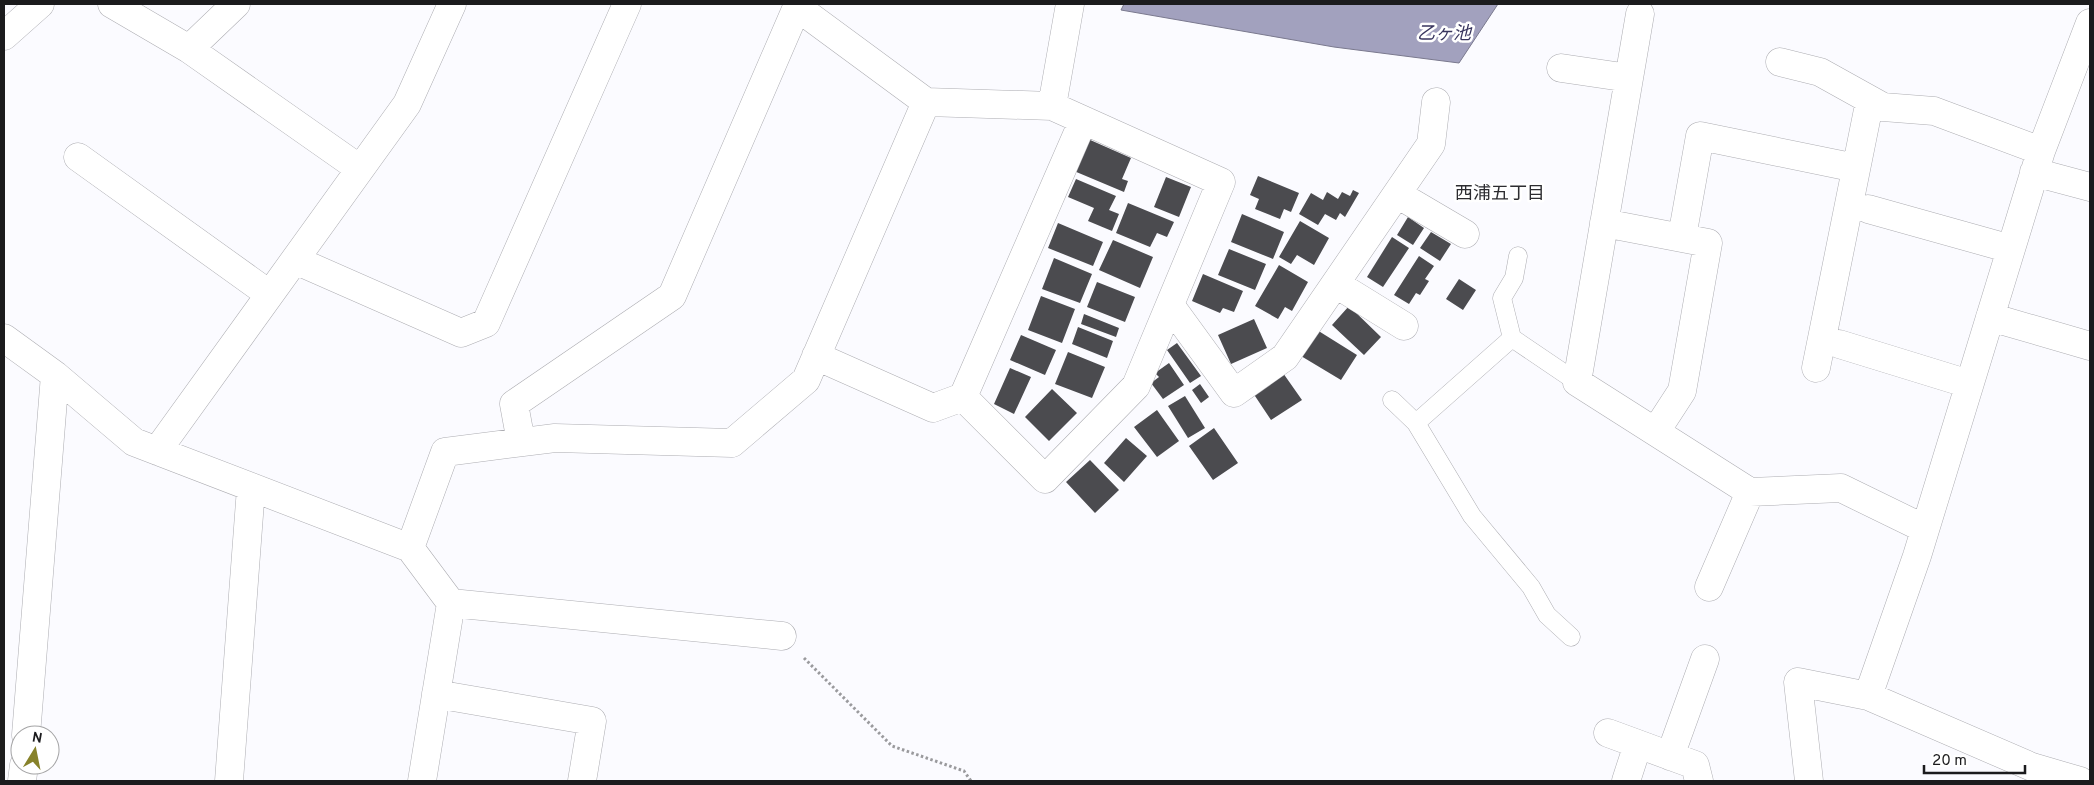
<svg xmlns="http://www.w3.org/2000/svg" width="2094" height="785" viewBox="0 0 2094 785" font-family="Overpass,'Noto Sans JP',sans-serif">
<rect width="100%" height="100%" fill="#fbfbff"/>
<path fill="#a2a1be" stroke="#7a798e" d="M 1124,4 L 1498,4 L 1459,63 L 1334,47 L 1121,10 Z"/>
<path fill="#4b4b4f" d="M 1088,139 L 1131,158 L 1122,179 L 1128,181 L 1124,192 L 1074,171 Z
M 1258,176 L 1299,193 L 1291,212 L 1284,209 L 1280,219 L 1255,209 L 1259,199 L 1250,195 Z
M 1166,177 L 1191,187 L 1179,217 L 1154,207 Z
M 1076,179 L 1116,196 L 1109,210 L 1119,214 L 1112,231 L 1088,221 L 1094,208 L 1068,197 Z
M 1353,190 L 1359,193 L 1345,217 L 1340,213 L 1336,220 L 1325,214 L 1318,225 L 1299,214 L 1311,193 L 1323,200 L 1327,192 L 1338,199 L 1342,192 L 1350,196 Z
M 1128,203 L 1174,222 L 1167,237 L 1157,233 L 1150,247 L 1116,233 Z
M 1242,214 L 1284,232 L 1273,259 L 1231,242 Z
M 1408,217 L 1424,228 L 1413,245 L 1397,235 Z
M 1300,221 L 1329,238 L 1314,265 L 1297,255 L 1291,264 L 1279,257 Z
M 1058,223 L 1103,242 L 1093,266 L 1048,248 Z
M 1431,232 L 1451,244 L 1440,261 L 1420,248 Z
M 1392,237 L 1409,248 L 1383,287 L 1367,277 Z
M 1113,240 L 1153,257 L 1140,288 L 1099,270 Z
M 1229,249 L 1266,264 L 1255,290 L 1218,275 Z
M 1419,256 L 1434,266 L 1425,279 L 1429,281 L 1420,295 L 1416,293 L 1409,304 L 1394,295 Z
M 1054,258 L 1092,274 L 1080,303 L 1042,289 Z
M 1279,265 L 1308,282 L 1292,311 L 1285,307 L 1278,319 L 1255,306 Z
M 1203,274 L 1243,291 L 1234,312 L 1223,308 L 1220,313 L 1192,301 Z
M 1459,279 L 1476,290 L 1463,310 L 1446,299 Z
M 1097,282 L 1135,297 L 1125,322 L 1087,307 Z
M 1041,296 L 1075,309 L 1062,343 L 1028,330 Z
M 1349,306 L 1381,337 L 1364,355 L 1332,325 Z
M 1084,314 L 1119,328 L 1116,337 L 1081,324 Z
M 1254,319 L 1267,348 L 1231,364 L 1218,335 Z
M 1078,327 L 1113,341 L 1107,358 L 1072,344 Z
M 1317,330 L 1357,355 L 1341,380 L 1301,356 Z
M 1021,335 L 1056,350 L 1045,375 L 1010,360 Z
M 1177,343 L 1201,376 L 1190,383 L 1167,350 Z
M 1068,352 L 1105,367 L 1092,398 L 1055,384 Z
M 1169,363 L 1184,385 L 1163,399 L 1151,383 L 1159,377 L 1155,373 Z
M 1010,368 L 1031,377 L 1014,414 L 994,404 Z
M 1283,373 L 1302,400 L 1271,420 L 1253,393 Z
M 1200,384 L 1209,397 L 1201,403 L 1192,390 Z
M 1052,389 L 1077,413 L 1049,441 L 1025,417 Z
M 1185,396 L 1205,428 L 1188,438 L 1168,406 Z
M 1157,410 L 1179,441 L 1157,457 L 1134,427 Z
M 1214,428 L 1238,463 L 1213,480 L 1189,446 Z
M 1126,438 L 1147,456 L 1124,482 L 1104,463 Z
M 1090,460 L 1119,490 L 1095,513 L 1066,482 Z"/>
<g fill="none" stroke-linecap="round" stroke-linejoin="round">
<defs>
<path id="lane" d="M 1518,256 L 1514,278 L 1502,298 L 1512,338 L 1577,382
M 1392,400 L 1416,423 L 1472,516 L 1531,587 L 1547,615 L 1571,637
M 1416,423 L 1512,338"/>
<path id="street" d="M 112,4 L 189,49 L 236,4
M 1640,14 L 1577,382 L 1750,492 L 1841,488 L 1925,529
M 4,36 L 40,4
M 189,49 L 360,169
M 1780,62 L 1820,72 L 1883,107 L 1934,111 L 2041,151
M 1561,68 L 1629,78
M 1052,106 L 1070,4
M 78,157 L 269,294
M 2034,172 L 2090,187
M 1397,194 L 1465,234
M 1868,209 L 2011,249
M 1604,223 L 1708,243 L 1682,391 L 1656,431
M 1682,237 L 1700,136 L 1856,168
M 295,260 L 461,333 L 486,323 L 627,4
M 1336,284 L 1404,326
M 1170,305 L 1234,393 L 1285,357 L 1431,144 L 1436,102
M 1990,317 L 2090,346
M 4,338 L 55,375 L 134,442 L 410,548 L 451,603 L 422,781
M 1839,344 L 1969,384
M 816,356 L 933,408 L 963,397 L 1083,121
M 1816,368 L 1870,100
M 521,442 L 514,404 L 672,296 L 797,7 L 926,102
M 157,451 L 407,104 L 452,4
M 410,548 L 445,452 L 555,438 L 732,443 L 806,380 L 926,102 L 1052,106 L 1221,182 L 1136,386 L 1045,479 L 963,397
M 1709,587 L 1750,492
M 451,603 L 782,636
M 436,694 L 592,721 L 582,781
M 1868,696 L 1917,556 L 2041,151 L 2090,23
M 1608,733 L 1695,765 L 1699,781
M 26,735 L 55,375
M 1670,756 L 1705,659
M 22,781 L 24,765
M 229,781 L 251,488
M 1626,781 L 1638,744
M 1809,781 L 1798,682 L 1868,696 L 2032,767 L 2080,781"/>
</defs>
<use href="#lane" stroke="#adadb2" stroke-width="19"/>
<use href="#street" stroke="#adadb2" stroke-width="29"/>
<path stroke="#9a9a9d" stroke-width="3" stroke-dasharray="2.5 2.5" stroke-linecap="butt" d="M 804,658 L 892,746 L 964,771 L 971,781"/>
<use href="#lane" stroke="#fff" stroke-width="18"/>
<use href="#street" stroke="#fff" stroke-width="28"/>
</g>
<g text-anchor="middle" stroke-width="5" stroke-linejoin="round" paint-order="stroke">
<g font-size="18" font-style="italic" fill="#38355e" stroke="#fff">
<text x="1444" y="39">乙ヶ池</text>
</g>
<g font-size="18" fill="#2c2c30" stroke="#fff">
<text x="1500" y="199">西浦五丁目</text>
</g>
</g>
<rect width="2094" height="785" fill="none" stroke="#1b1b1d" stroke-width="10"/>
<g transform="translate(35 750) rotate(10)"><circle r="24" fill="#ffffff" stroke="#a4a4a5"/>
<path d="M0-4L9 19L0 12L-9 19Z" fill="#87822a"/>
<text y="-8" font-size="14" font-weight="bold" text-anchor="middle" fill="#1b1b1d">N</text>
</g>
<path d="M1924 765v8h101v-8" fill="none" stroke="#1b1b1d" stroke-width="2.5"/>
<text x="1932" y="765" font-size="15" fill="#1b1b1d" stroke="#ffffff" stroke-width="4" paint-order="stroke">20 m</text>
</svg>
